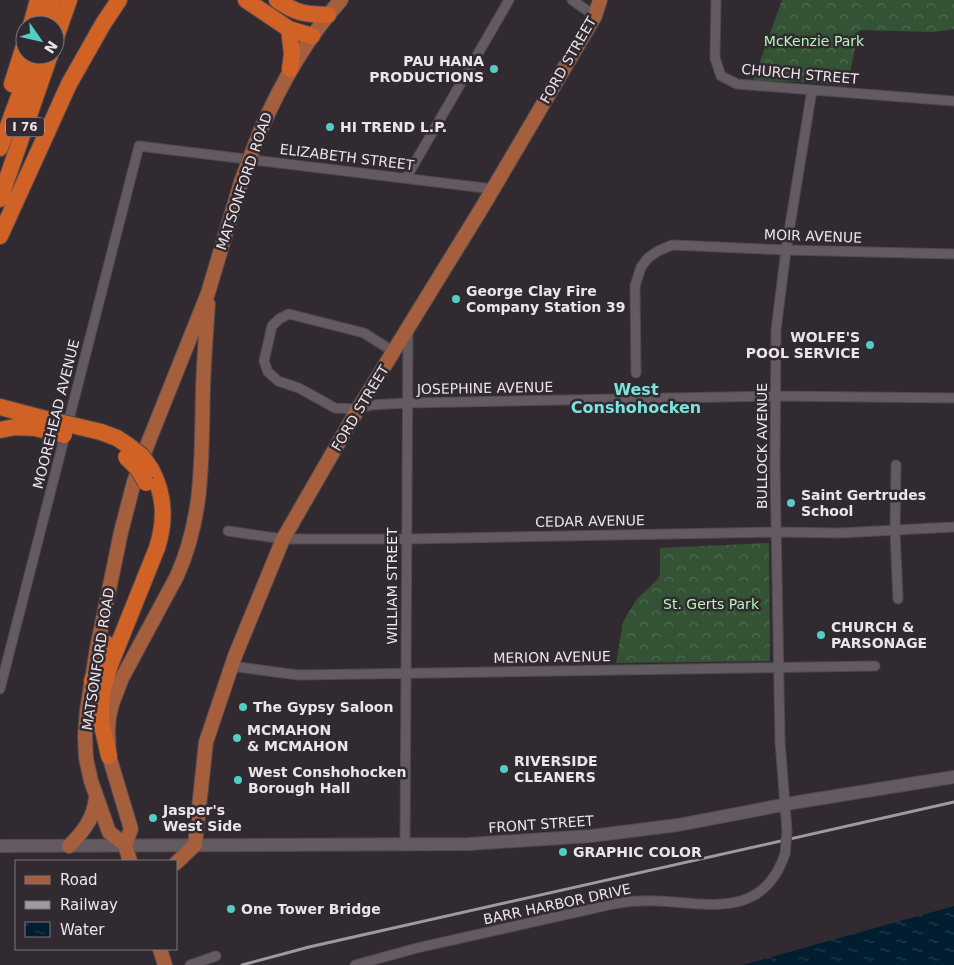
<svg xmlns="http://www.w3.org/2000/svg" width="954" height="965" viewBox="0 0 954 965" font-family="'DejaVu Sans',sans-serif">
<defs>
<pattern id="forest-crowns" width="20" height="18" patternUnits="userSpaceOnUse" patternTransform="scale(1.25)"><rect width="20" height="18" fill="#335334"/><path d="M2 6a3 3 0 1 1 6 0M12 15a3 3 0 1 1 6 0" fill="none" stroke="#516c52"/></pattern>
<pattern id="water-ripples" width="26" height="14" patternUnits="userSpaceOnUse" patternTransform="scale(1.25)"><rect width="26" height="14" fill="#001e30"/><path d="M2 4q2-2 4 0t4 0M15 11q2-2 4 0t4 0" fill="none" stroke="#253f4e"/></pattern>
</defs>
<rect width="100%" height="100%" fill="#322a31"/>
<path fill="url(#forest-crowns)" d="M 782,0 L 954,0 L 954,29 L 934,32 L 859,30 L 847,86 L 809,82 L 753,81 Z
M 769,543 L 770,661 L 616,663 L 623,622 L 636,600 L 658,579 L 660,574 L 660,548 Z"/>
<path fill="url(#water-ripples)" d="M 954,906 L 954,965 L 742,965 Z"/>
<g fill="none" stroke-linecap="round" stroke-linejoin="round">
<defs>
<path id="minor" d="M 572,0 L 595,16
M 716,0 L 715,58 L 721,76 L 737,84 L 954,101
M 406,178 L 509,0
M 394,352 L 364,333 L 289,314 L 279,319 L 272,326 L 264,361 L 268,372 L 278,381 L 299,388 L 335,408 L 358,409 L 371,405 L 406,403 L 775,396 L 954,398
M 636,373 L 635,286 L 641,267 L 648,258 L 658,251 L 672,245 L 786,250 L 954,254
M 896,465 L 895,531 L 898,599
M 228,531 L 283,539 L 406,539 L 776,532 L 839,533 L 954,527
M 231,666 L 298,675 L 875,666
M 0,689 L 139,146 L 493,189
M 787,831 L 780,741 L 775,466 L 776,330 L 786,250 L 812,90
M 405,844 L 408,329
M 190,965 L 216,956
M 355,965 L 417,948 L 613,904 C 628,901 643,900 659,901 C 712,904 763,918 785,854"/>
<path id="secondary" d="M 0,846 L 469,844 L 591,836 L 678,825 L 798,802 L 954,777"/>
<path id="primary" d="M 259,134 C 280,85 305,40 341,0
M 125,845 L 109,832 L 91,781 L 86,758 L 85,736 L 87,710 L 97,648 L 121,532 L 134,482 L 148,443 L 208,293 L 241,182
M 125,845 L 131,829 L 109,756 L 108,730 L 109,717 L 112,704 L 122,678 L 177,576 C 205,513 201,455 203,388 C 204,360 206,332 208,304
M 125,845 L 130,861
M 69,846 C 84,831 94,818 96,797
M 176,863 L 195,845 L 206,742 L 235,656 L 283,539 L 358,409 L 483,206 L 595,16 L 600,0
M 160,949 L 165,965"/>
<path id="motorway" d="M 246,0 L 289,29 L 312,36
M 277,0 C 298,14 303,14 328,15
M 31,25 L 38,0
M 45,25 L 52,0
M 289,29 L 292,54 L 290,69
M 55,40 L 69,0
M 12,84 L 25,43
M 0,148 L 34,55
M 0,199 L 50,55
M 0,236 L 69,84 L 103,24 L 119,0
M 0,407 L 38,417
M 0,430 L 15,427 L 35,428
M 101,432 L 117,438 L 129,446
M 92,681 L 107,644
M 109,756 L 101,721 L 101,701 L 103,689 L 110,665 L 157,548 C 166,520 165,495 151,469"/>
</defs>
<use href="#minor" stroke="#50494f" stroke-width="11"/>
<use href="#secondary" stroke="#50494f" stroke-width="14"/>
<use href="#primary" stroke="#50494f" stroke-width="16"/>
<use href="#motorway" stroke="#50494f" stroke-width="18"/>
<use href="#minor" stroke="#635a62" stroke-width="9"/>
<use href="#secondary" stroke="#635a62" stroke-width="12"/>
<use href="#primary" stroke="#a55f3d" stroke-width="14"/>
<use href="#motorway" stroke="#d16225" stroke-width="16"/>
<path stroke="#a0999f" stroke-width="3" d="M 242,965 L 309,947 L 954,802"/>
<defs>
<path id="minor-bridge" d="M 785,854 L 787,831"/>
<path id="primary-bridge" d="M 241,182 L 259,134"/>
<path id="motorway-bridge" d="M 38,417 L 101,432
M 35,428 L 64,435
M 129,446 L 142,456 L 151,469
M 126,457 L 138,469 L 146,483"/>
</defs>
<use href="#minor-bridge" stroke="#50494f" stroke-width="11" stroke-linecap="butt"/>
<use href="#primary-bridge" stroke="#50494f" stroke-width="16" stroke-linecap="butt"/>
<use href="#motorway-bridge" stroke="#50494f" stroke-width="18" stroke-linecap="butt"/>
<use href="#minor-bridge" stroke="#635a62" stroke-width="9"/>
<use href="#primary-bridge" stroke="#a55f3d" stroke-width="14"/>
<use href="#motorway-bridge" stroke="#d16225" stroke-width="16"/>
</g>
<g fill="#54cdc7" stroke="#322a31" stroke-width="2">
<circle cx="494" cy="69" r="5"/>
<circle cx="330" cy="127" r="5"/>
<circle cx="456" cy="299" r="5"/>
<circle cx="870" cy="345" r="5"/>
<circle cx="791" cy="503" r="5"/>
<circle cx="821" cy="635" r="5"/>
<circle cx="243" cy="707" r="5"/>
<circle cx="237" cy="738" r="5"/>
<circle cx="504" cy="769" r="5"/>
<circle cx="238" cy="780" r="5"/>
<circle cx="153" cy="818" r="5"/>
<circle cx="563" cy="852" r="5"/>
<circle cx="231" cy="909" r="5"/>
</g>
<g text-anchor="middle" stroke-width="5" stroke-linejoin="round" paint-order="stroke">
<rect fill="#322a31" stroke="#b4adb2" stroke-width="1" x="6" y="117.5" width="38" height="19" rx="4"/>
<g font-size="12" font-weight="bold" fill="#ebe5ea">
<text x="25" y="131">I 76</text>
</g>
<g font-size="14" fill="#b3f8b4" stroke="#322a31">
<text x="814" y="46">McKenzie Park</text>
<text x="711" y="609">St. Gerts Park</text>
</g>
<g font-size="14" fill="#ebe5ea" stroke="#322a31">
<text transform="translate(568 60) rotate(-60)" y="5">FORD STREET</text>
<text transform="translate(800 74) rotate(5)" y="5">CHURCH STREET</text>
<text transform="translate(347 157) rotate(7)" y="5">ELIZABETH STREET</text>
<text transform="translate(244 181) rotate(-71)" y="5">MATSONFORD ROAD</text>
<text transform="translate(813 236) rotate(2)" y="5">MOIR AVENUE</text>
<text transform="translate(485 388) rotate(-1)" y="5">JOSEPHINE AVENUE</text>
<text transform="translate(360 408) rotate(-59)" y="5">FORD STREET</text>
<text transform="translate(56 414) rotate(-76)" y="5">MOOREHEAD AVENUE</text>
<text transform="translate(762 446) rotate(-90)" y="5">BULLOCK AVENUE</text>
<text transform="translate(590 521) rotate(-1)" y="5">CEDAR AVENUE</text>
<text transform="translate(392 586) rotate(-90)" y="5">WILLIAM STREET</text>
<text transform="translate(552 657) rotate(-1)" y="5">MERION AVENUE</text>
<text transform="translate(98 659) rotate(-81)" y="5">MATSONFORD ROAD</text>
<text transform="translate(541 824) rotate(-4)" y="5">FRONT STREET</text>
<text transform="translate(557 904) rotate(-12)" y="5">BARR HARBOR DRIVE</text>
</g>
<g font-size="14" font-weight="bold" fill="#ebe5ea" stroke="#322a31" text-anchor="start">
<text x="484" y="66" text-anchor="end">PAU HANA<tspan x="484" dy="16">PRODUCTIONS</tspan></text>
<text x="340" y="132">HI TREND L.P.</text>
<text x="466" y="296">George Clay Fire<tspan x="466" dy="16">Company Station 39</tspan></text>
<text x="860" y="342" text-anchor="end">WOLFE'S<tspan x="860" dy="16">POOL SERVICE</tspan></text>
<text x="801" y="500">Saint Gertrudes<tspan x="801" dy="16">School</tspan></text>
<text x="831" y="632">CHURCH &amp;<tspan x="831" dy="16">PARSONAGE</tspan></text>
<text x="253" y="712">The Gypsy Saloon</text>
<text x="247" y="735">MCMAHON<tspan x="247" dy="16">&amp; MCMAHON</tspan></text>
<text x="514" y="766">RIVERSIDE<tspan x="514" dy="16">CLEANERS</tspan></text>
<text x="248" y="777">West Conshohocken<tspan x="248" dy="16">Borough Hall</tspan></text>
<text x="163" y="815">Jasper's<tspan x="163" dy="16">West Side</tspan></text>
<text x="573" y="857">GRAPHIC COLOR</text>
<text x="241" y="914">One Tower Bridge</text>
</g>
<g font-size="16" font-weight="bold" fill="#7ae5df" stroke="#322a31">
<text x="636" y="395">West<tspan x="636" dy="18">Conshohocken</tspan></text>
</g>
</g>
<rect x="15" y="860" width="162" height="90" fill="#322a31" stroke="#7c757b"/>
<rect x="25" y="876" width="25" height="8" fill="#a55f3d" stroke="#7c757b"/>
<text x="60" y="885" font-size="15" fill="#ebe5ea">Road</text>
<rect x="25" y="901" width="25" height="8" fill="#a0999f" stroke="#7c757b"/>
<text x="60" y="910" font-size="15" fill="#ebe5ea">Railway</text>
<rect x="25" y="922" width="25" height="15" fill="url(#water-ripples)" stroke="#7c757b"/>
<text x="60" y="935" font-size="15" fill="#ebe5ea">Water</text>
<g transform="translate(40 40) rotate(124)"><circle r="24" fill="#322a31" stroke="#7c757b"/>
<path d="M0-4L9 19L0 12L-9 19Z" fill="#54cdc7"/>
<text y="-8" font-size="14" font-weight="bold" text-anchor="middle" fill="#ebe5ea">N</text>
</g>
</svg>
